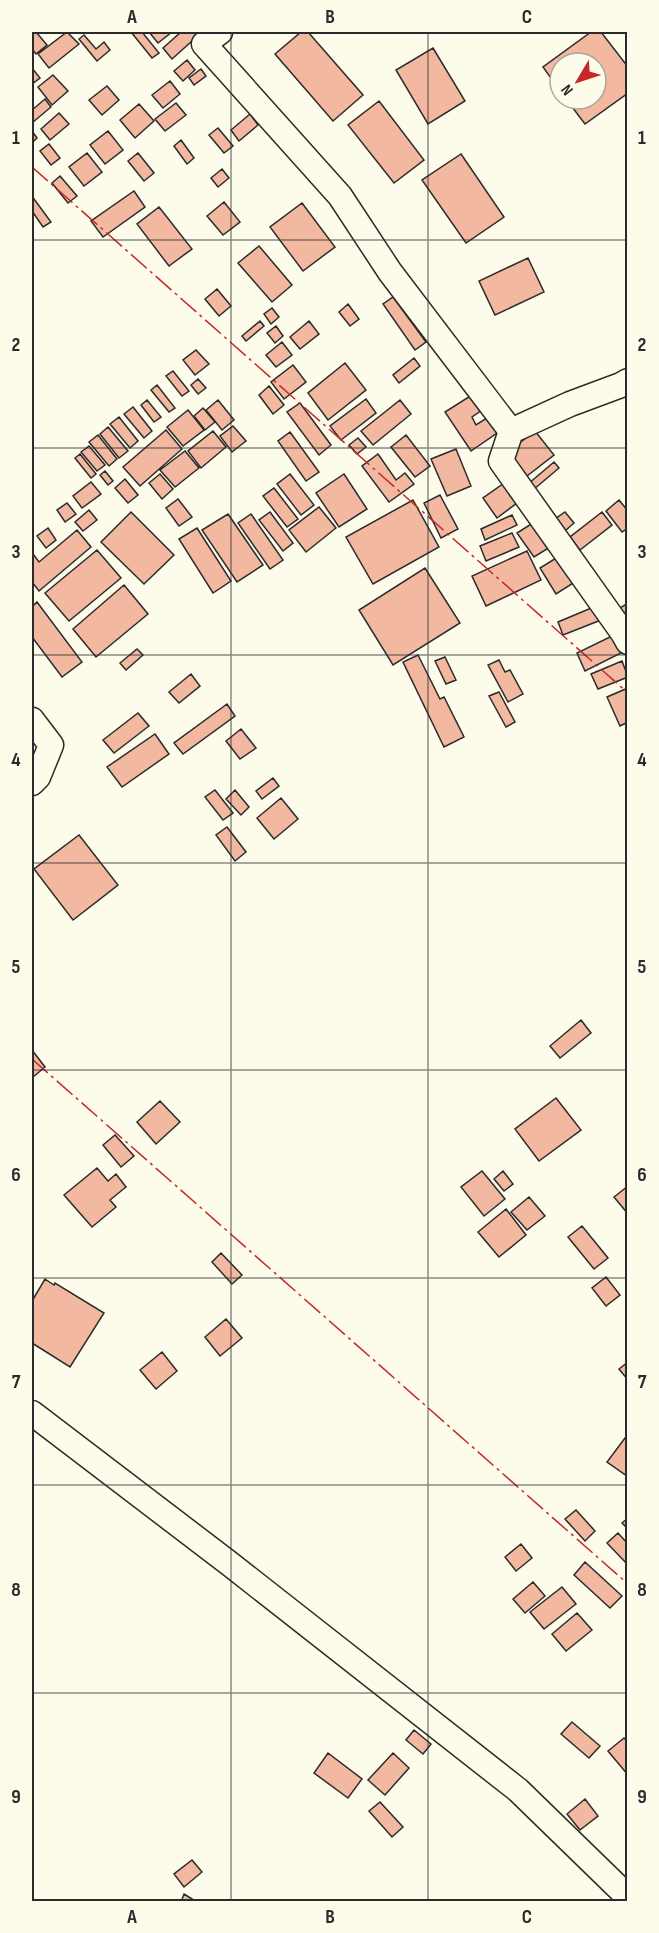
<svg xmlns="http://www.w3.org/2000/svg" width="659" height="1933" viewBox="0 0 659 1933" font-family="'Sofia Sans Condensed',sans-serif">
<rect width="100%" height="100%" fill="#fdfbea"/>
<path fill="#f2b8a0" stroke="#2b2b2b" stroke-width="1.5" d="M 32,32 L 36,32 L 47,45 L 36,54 L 32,49 Z
M 67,32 L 79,44 L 49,68 L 38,54 Z
M 131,32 L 142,32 L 159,53 L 152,58 Z
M 149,32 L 172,32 L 158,43 Z
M 181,32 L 202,32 L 172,59 L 163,48 Z
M 301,32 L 308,32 L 363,95 L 333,121 L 275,54 Z
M 591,32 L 601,32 L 628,67 L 628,93 L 585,124 L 566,99 L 596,99 L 596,63 L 560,63 L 560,91 L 543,67 Z
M 84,35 L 96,49 L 104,42 L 110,50 L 97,61 L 79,39 Z
M 433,48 L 465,101 L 428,124 L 396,70 Z
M 187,60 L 195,70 L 183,81 L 174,71 Z
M 32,68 L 40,78 L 32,84 Z
M 201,69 L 206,76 L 194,85 L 189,78 Z
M 53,75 L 68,91 L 52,105 L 38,87 Z
M 170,81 L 180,94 L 163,108 L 152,95 Z
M 107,86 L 119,100 L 102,115 L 89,100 Z
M 45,99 L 51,107 L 32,123 L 32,110 Z
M 379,101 L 424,160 L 394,183 L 348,125 Z
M 176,103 L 186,115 L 165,131 L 155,119 Z
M 139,104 L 154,121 L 135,138 L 120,120 Z
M 59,113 L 69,124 L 50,140 L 41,129 Z
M 250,114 L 258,125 L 239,141 L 231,130 Z
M 218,128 L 233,146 L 224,153 L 209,135 Z
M 32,131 L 37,138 L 32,143 Z
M 108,131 L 123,150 L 105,164 L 90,145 Z
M 181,140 L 194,158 L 187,164 L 174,146 Z
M 49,144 L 60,158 L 51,165 L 40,151 Z
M 87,153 L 102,172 L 84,186 L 69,167 Z
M 138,153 L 154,173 L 144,181 L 128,161 Z
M 461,154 L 504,217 L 466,243 L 422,180 Z
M 222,169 L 229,178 L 218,187 L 211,178 Z
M 60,176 L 77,196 L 68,203 L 52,183 Z
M 134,191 L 145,207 L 103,237 L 91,221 Z
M 34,199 L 51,222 L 43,227 L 32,211 L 32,201 Z
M 224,202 L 240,222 L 223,235 L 207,216 Z
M 302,203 L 335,247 L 303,271 L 270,227 Z
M 159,207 L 192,249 L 169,266 L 137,224 Z
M 259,246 L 292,285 L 272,302 L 238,263 Z
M 528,258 L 544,292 L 495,315 L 479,281 Z
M 217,289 L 231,306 L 219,316 L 205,299 Z
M 393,297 L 426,342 L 415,350 L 383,304 Z
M 348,304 L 359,319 L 350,326 L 339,312 Z
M 272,308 L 279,317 L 271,324 L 264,314 Z
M 260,321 L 264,326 L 246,341 L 242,336 Z
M 309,321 L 319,334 L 300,349 L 290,337 Z
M 276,326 L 283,336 L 275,343 L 267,333 Z
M 282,342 L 292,355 L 276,367 L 266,355 Z
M 196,350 L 209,364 L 195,375 L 183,360 Z
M 414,358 L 420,366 L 399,383 L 393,375 Z
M 345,363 L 366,390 L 328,420 L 308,393 Z
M 293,365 L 306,382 L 284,399 L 271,382 Z
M 173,371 L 189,391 L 182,396 L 166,376 Z
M 198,379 L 206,388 L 198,394 L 191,385 Z
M 157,385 L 175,408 L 169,412 L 151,390 Z
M 269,386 L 284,405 L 273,414 L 259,395 Z
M 475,393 L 485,408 L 472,417 L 476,425 L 490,416 L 500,431 L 471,451 L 445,412 Z
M 366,399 L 376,413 L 341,440 L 330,426 Z
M 147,400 L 161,417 L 154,422 L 141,405 Z
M 218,400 L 234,420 L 222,430 L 206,410 Z
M 400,400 L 411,414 L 373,445 L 361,431 Z
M 300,403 L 331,445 L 319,455 L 287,412 Z
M 133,407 L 152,431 L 144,438 L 124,414 Z
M 203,408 L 215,422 L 205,430 L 194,416 Z
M 188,410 L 204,430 L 183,446 L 167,427 Z
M 119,417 L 138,441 L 130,448 L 110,424 Z
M 233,426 L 246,441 L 232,452 L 220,436 Z
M 108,427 L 128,451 L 119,458 L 100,434 Z
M 166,430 L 182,449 L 140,486 L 123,467 Z
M 213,431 L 226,447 L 201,468 L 188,451 Z
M 535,431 L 554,455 L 527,476 L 508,452 Z
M 290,432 L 319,472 L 306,481 L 278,441 Z
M 98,435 L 117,459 L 109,466 L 89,442 Z
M 406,435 L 430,466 L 415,477 L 391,447 Z
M 358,438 L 366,447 L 357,454 L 349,445 Z
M 89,446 L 105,465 L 97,471 L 81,452 Z
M 456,449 L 471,486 L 447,496 L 431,459 Z
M 185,451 L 199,468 L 175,487 L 160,470 Z
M 80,454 L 96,474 L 91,478 L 75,458 Z
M 378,454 L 396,480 L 405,473 L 414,484 L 389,502 L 362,466 Z
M 554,462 L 559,468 L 533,490 L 528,484 Z
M 105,471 L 113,481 L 108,485 L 100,475 Z
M 160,474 L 173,489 L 162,499 L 149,483 Z
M 290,474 L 314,505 L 301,515 L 277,484 Z
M 344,474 L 367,509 L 339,527 L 316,493 Z
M 125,479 L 138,495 L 128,503 L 115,488 Z
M 507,481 L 521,500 L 497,518 L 483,498 Z
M 91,482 L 101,494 L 82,508 L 73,496 Z
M 274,488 L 298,519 L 287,527 L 263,496 Z
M 440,495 L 458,529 L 441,538 L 424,503 Z
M 178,499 L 192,517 L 179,526 L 166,508 Z
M 413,500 L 439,547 L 373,584 L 346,537 Z
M 619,500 L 628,511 L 628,528 L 622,532 L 606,511 Z
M 67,503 L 76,514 L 65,522 L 57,510 Z
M 319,507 L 336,528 L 306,552 L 289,530 Z
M 89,510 L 97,520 L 83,531 L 75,522 Z
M 131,512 L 174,555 L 144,584 L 101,542 Z
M 270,512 L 293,543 L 283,551 L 259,520 Z
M 565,512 L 574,523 L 565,531 L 555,519 Z
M 602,512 L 612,525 L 580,550 L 570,537 Z
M 228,514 L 263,565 L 237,582 L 202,530 Z
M 251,514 L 283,560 L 270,569 L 238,523 Z
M 512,515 L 517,525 L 485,540 L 481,529 Z
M 539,519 L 555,544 L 534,557 L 517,533 Z
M 48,528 L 56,540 L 46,548 L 37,536 Z
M 197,528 L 231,581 L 213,593 L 179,539 Z
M 77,530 L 91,547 L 39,591 L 32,582 L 32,555 L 33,554 L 39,562 Z
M 512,533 L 519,547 L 486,561 L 480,546 Z
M 97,550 L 121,578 L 69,621 L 45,593 Z
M 527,551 L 541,580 L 486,606 L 472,576 Z
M 561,555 L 578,580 L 556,594 L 540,568 Z
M 425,568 L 460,623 L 393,665 L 359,610 Z
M 124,585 L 148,614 L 96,657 L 73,629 Z
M 37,602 L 82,662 L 62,677 L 32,637 L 32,607 Z
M 628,603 L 628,622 L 615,611 Z
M 596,606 L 601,620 L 563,635 L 558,622 Z
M 616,634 L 625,651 L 585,671 L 577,653 Z
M 137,649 L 143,655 L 126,670 L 120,663 Z
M 418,655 L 440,699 L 444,697 L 464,737 L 444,747 L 403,662 Z
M 445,657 L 456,680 L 446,684 L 435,661 Z
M 499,660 L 505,672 L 510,670 L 523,694 L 508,702 L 488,665 Z
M 622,661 L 628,677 L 598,689 L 591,674 Z
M 191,674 L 200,686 L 179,703 L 169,692 Z
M 628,688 L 628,722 L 620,726 L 607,697 Z
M 499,692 L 515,722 L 506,727 L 489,696 Z
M 227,704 L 235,716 L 183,754 L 174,743 Z
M 138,713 L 149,726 L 114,753 L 103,740 Z
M 241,729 L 256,748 L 240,759 L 226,741 Z
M 155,734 L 169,754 L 122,787 L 107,767 Z
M 273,778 L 279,786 L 262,799 L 256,791 Z
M 215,790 L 233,813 L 223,820 L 205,797 Z
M 235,790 L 249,807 L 241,815 L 226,799 Z
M 281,798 L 298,819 L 274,839 L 257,818 Z
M 227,827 L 246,852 L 235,861 L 216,835 Z
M 79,835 L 118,885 L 73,920 L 34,869 Z
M 581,1020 L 591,1033 L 560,1058 L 550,1046 Z
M 32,1050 L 45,1067 L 32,1078 Z
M 556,1098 L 581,1130 L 539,1161 L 515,1129 Z
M 160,1101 L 180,1122 L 156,1144 L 137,1122 Z
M 115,1135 L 134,1156 L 121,1167 L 103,1145 Z
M 97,1168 L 108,1181 L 116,1174 L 126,1187 L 110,1200 L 116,1207 L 92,1227 L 64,1195 Z
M 482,1171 L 505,1199 L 484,1216 L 461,1187 Z
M 503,1171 L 513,1184 L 504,1191 L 494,1179 Z
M 628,1186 L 628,1214 L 614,1197 Z
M 529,1197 L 545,1216 L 527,1230 L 511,1212 Z
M 506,1209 L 526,1235 L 499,1257 L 478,1232 Z
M 582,1226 L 608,1258 L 594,1269 L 568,1237 Z
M 221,1253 L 242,1275 L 232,1284 L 212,1262 Z
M 606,1277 L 620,1295 L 606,1306 L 592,1288 Z
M 45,1279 L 54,1285 L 55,1283 L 104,1313 L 70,1367 L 32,1343 L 32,1301 Z
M 226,1319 L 242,1338 L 220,1356 L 205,1337 Z
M 162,1352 L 177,1371 L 156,1389 L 140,1370 Z
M 628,1362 L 628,1380 L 619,1369 Z
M 628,1434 L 628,1475 L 627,1476 L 607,1462 Z
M 576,1510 L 595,1531 L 585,1541 L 565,1519 Z
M 628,1518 L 628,1529 L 622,1523 Z
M 618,1533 L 628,1544 L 628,1565 L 607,1543 Z
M 521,1544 L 532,1558 L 516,1571 L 505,1557 Z
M 585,1562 L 622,1596 L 610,1608 L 574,1575 Z
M 533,1582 L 545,1596 L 525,1613 L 513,1599 Z
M 562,1587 L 576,1604 L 544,1629 L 530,1612 Z
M 577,1613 L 592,1630 L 566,1651 L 552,1634 Z
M 572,1722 L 600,1746 L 589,1758 L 561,1734 Z
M 414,1730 L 431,1744 L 423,1754 L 406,1740 Z
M 624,1738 L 628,1742 L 628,1775 L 608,1751 Z
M 328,1753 L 362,1779 L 348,1798 L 314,1773 Z
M 393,1753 L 409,1768 L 385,1795 L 368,1780 Z
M 585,1799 L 598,1816 L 580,1830 L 567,1814 Z
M 380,1802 L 403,1827 L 392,1837 L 369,1811 Z
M 192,1860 L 202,1872 L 184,1887 L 174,1874 Z
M 184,1894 L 197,1902 L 181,1902 Z"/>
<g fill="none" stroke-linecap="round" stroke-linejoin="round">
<defs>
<path id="minor" d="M 220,32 L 204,44 L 340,196 L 390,272 L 511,431 L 501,461 L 623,633 L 628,642
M 511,431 L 570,404 L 621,385 L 628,381
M 32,720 L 51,745 L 38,777 L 32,783
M 32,1413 L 230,1564 L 518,1790 L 628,1897"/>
</defs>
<use href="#minor" stroke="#2b2b2b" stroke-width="27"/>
<use href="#minor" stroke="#fdfbea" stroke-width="24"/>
<path stroke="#c62828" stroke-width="1.5" stroke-dasharray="21 4.5 3 4.5" stroke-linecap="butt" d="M 32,167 L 628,693
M 32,1059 L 628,1584"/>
</g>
<path fill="none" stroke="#2b2b2b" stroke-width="1.5" stroke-opacity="0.55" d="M 231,32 L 231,1902M 428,32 L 428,1902M 32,240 L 628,240M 32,448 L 628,448M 32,655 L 628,655M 32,863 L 628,863M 32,1070 L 628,1070M 32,1278 L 628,1278M 32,1485 L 628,1485M 32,1693 L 628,1693"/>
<rect width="659" height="1933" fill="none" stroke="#fdfbea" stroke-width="66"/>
<g transform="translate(578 81) rotate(231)"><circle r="28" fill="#fdfbea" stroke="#a9a89e" stroke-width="1.5"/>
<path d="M0-4.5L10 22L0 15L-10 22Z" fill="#c62828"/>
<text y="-9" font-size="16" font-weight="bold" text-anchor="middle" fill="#2b2b2b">N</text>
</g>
<rect x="33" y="33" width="593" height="1867" fill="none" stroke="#2b2b2b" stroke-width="2"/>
<g font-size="20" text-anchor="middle" font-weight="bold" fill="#2b2b2b">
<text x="132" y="23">A</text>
<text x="330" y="23">B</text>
<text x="527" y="23">C</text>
<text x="16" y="144">1</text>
<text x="642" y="144">1</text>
<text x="16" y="351">2</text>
<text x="642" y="351">2</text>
<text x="16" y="558">3</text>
<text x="642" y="558">3</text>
<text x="16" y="766">4</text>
<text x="642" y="766">4</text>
<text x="16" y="973">5</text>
<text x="642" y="973">5</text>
<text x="16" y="1181">6</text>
<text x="642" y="1181">6</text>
<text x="16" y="1388">7</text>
<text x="642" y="1388">7</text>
<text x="16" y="1596">8</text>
<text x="642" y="1596">8</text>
<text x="16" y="1803">9</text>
<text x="642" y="1803">9</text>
<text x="132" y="1923">A</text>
<text x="330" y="1923">B</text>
<text x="527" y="1923">C</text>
</g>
</svg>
